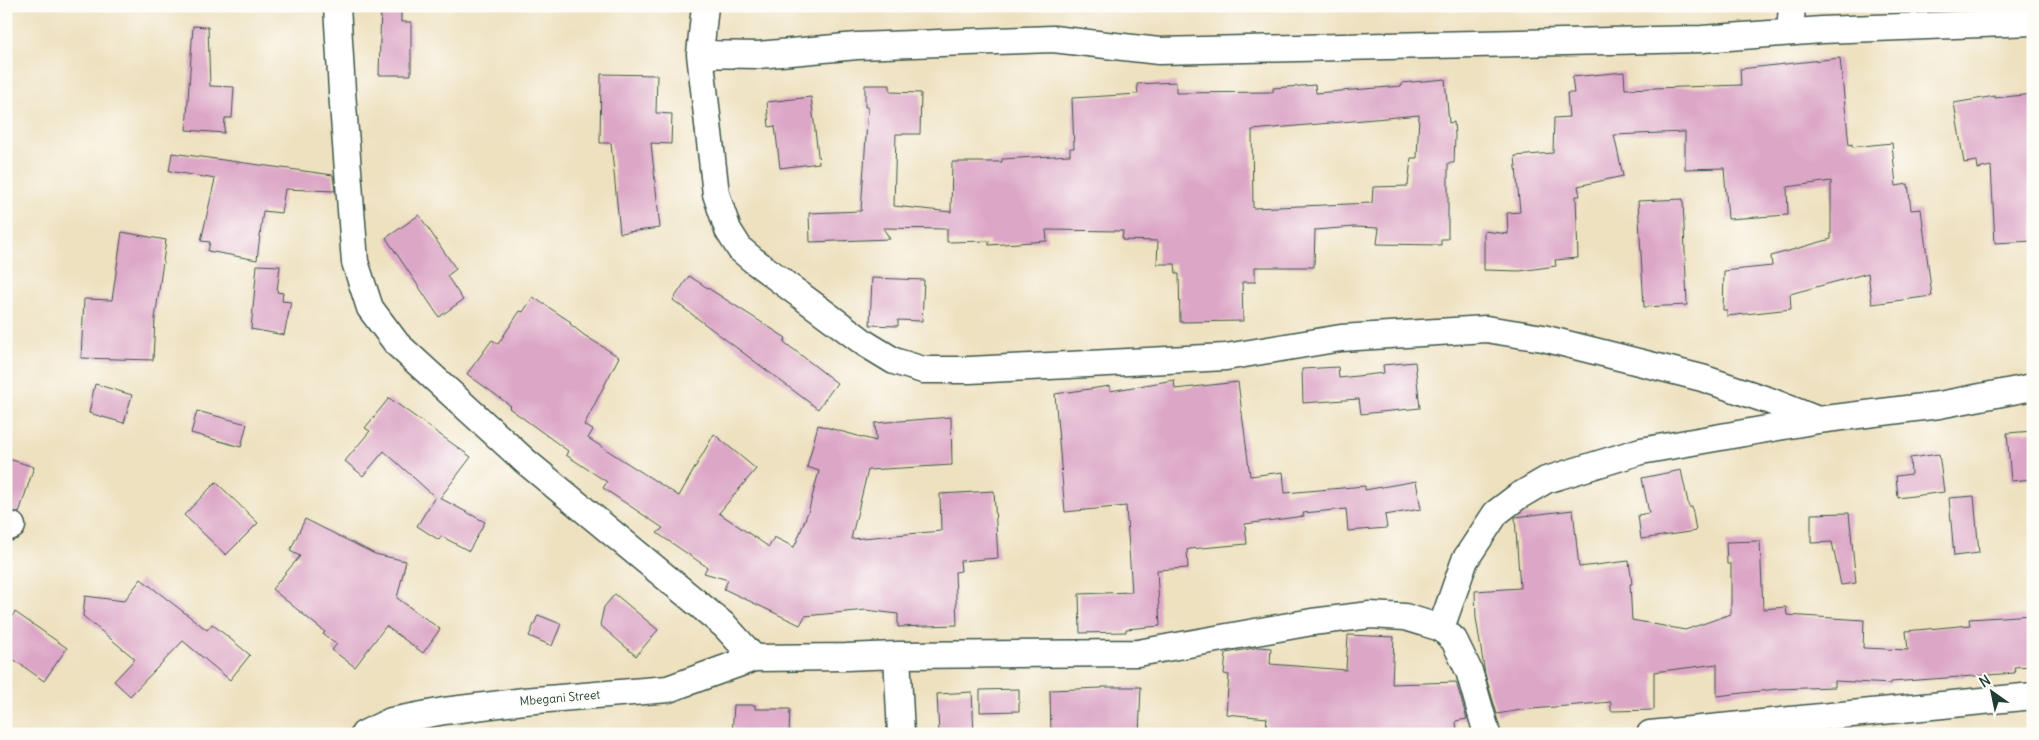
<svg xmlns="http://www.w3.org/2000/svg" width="2039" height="740" viewBox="0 0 2039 740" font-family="Delius,sans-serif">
<rect width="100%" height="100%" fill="#fdfcf7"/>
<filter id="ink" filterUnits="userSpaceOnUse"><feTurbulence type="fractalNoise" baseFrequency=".02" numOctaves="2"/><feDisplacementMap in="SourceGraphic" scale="10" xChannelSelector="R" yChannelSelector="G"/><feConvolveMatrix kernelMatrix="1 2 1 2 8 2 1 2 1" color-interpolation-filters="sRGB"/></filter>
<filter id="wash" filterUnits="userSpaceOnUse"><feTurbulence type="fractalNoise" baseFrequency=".0096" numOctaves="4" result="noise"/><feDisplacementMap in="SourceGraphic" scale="20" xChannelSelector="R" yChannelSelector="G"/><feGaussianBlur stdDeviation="1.12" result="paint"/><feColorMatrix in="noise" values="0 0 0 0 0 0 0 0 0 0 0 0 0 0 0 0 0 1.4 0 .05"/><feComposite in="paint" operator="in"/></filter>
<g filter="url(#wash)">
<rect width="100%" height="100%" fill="#eee1c0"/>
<g id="blocks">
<path fill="#dca6c6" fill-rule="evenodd" d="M 381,6 L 401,6 L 401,22 L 411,22 L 411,75 L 379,75 Z
M 193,26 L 208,27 L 210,86 L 234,87 L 232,118 L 225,118 L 224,133 L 186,130 Z
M 1840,58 L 1849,145 L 1852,144 L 1852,147 L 1892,143 L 1896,186 L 1908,184 L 1911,210 L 1921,209 L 1932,296 L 1872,304 L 1868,273 L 1790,294 L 1791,309 L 1727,316 L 1727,310 L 1723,310 L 1724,271 L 1772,266 L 1771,256 L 1831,239 L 1831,181 L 1787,187 L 1788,215 L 1728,219 L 1724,168 L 1685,169 L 1685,132 L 1614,135 L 1623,176 L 1578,186 L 1580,196 L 1576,196 L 1578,258 L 1555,260 L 1556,266 L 1520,271 L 1484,270 L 1484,231 L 1508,234 L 1507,213 L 1520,212 L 1515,156 L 1553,153 L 1554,118 L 1569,117 L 1567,93 L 1574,93 L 1572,77 L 1624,72 L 1625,89 L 1741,85 L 1740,69 Z
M 601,74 L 657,75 L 656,113 L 672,114 L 671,144 L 651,143 L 660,228 L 620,233 L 611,143 L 600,143 Z
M 1445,79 L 1449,123 L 1454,122 L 1455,136 L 1454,163 L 1448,163 L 1448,239 L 1441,239 L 1441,245 L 1377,244 L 1379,228 L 1354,227 L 1315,230 L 1314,267 L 1255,267 L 1255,282 L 1242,282 L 1243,321 L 1180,322 L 1179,274 L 1176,274 L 1175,264 L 1157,264 L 1158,241 L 1122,240 L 1123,231 L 1046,230 L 1047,241 L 989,245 L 989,241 L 947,242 L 947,229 L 883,228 L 890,239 L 810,242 L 809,213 L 861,211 L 868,107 L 865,107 L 865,85 L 890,85 L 890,92 L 921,93 L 920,134 L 896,134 L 894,206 L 951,212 L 952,162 L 1002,162 L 1002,159 L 1070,155 L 1070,148 L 1074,148 L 1072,98 L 1138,94 L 1137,84 L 1176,82 L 1176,93 L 1273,92 L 1273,88 L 1315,85 L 1316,93 L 1402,86 L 1402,83 ZM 1419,115 L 1417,158 L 1411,158 L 1408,186 L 1373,187 L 1372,203 L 1253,208 L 1252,130 Z
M 2033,94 L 2033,241 L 1995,243 L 1991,166 L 1978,169 L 1977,161 L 1964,163 L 1954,103 L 1995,96 L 1995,98 Z
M 811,97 L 819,163 L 780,168 L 775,126 L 769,127 L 767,102 Z
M 172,153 L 333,175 L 335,191 L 285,189 L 281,213 L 263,211 L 257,260 L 208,251 L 210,242 L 201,241 L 215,179 L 169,171 Z
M 1683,199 L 1687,305 L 1644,307 L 1638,201 Z
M 419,215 L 456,269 L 447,276 L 463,300 L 439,317 L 386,238 Z
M 122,232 L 166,240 L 155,319 L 153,360 L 81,358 L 84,299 L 112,300 Z
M 257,265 L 280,266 L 277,292 L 283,293 L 282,301 L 291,302 L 284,335 L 251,329 Z
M 689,276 L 786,338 L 784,342 L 837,383 L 818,409 L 673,300 Z
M 872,278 L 924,280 L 922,321 L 898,320 L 898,326 L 870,325 Z
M 533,297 L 571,322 L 570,324 L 584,335 L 619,357 L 584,425 L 593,430 L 588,438 L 679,496 L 714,434 L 756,469 L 719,513 L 769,547 L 774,537 L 794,547 L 797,541 L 809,509 L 819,471 L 807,467 L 818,425 L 876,441 L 875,423 L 951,417 L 952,465 L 868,470 L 851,539 L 941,531 L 940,494 L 994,491 L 998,558 L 960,561 L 961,571 L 955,572 L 957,625 L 898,627 L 898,614 L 866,610 L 805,616 L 800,625 L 724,589 L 728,580 L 704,573 L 707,567 L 657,533 L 663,528 L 603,488 L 607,482 L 566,455 L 568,451 L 509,408 L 511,406 L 467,374 L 492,340 L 498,344 L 520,311 L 523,312 Z
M 1415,362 L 1420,408 L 1361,414 L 1359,399 L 1303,403 L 1302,369 L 1338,367 L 1339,378 L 1384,373 L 1383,365 Z
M 1174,380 L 1175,389 L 1238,382 L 1250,476 L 1283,472 L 1285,493 L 1365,486 L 1365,490 L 1416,481 L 1421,509 L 1385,515 L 1387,528 L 1348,531 L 1346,509 L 1303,513 L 1304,516 L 1245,524 L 1247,544 L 1190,549 L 1187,550 L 1188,568 L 1157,570 L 1160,626 L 1126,629 L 1126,632 L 1080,633 L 1079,594 L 1132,592 L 1126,506 L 1065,512 L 1055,394 L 1110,386 L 1110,391 Z
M 95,384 L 132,395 L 124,423 L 89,413 Z
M 389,398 L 471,457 L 440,498 L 485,522 L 469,551 L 441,536 L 439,540 L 417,526 L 435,497 L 384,451 L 363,476 L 345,461 L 370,431 L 365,428 Z
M 197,411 L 247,424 L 241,447 L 191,433 Z
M 2033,431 L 2033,479 L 2011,481 L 2007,433 Z
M 1939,454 L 1944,492 L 1898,498 L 1896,476 L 1911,474 L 1910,458 Z
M 6,458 L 34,467 L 19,513 L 15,511 L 6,512 Z
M 1681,470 L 1689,507 L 1692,507 L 1696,531 L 1641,539 L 1638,515 L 1649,513 L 1642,478 Z
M 216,482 L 258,523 L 226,555 L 184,515 Z
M 1974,496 L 1979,553 L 1954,556 L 1949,498 Z
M 1573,510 L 1579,567 L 1629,561 L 1632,584 L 1630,584 L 1632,620 L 1685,630 L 1731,614 L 1731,564 L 1727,564 L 1726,542 L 1760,541 L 1763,609 L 1786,607 L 1787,615 L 1864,620 L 1863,648 L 1908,650 L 1906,631 L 1970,625 L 1969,619 L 2033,615 L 2033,666 L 2014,667 L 2015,673 L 1891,682 L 1891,684 L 1835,681 L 1835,687 L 1777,689 L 1717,696 L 1717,664 L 1654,672 L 1654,710 L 1611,711 L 1611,702 L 1521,710 L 1497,714 L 1485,674 L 1476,618 L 1475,591 L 1520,588 L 1515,517 Z
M 1849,513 L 1856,583 L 1841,585 L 1832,542 L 1811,543 L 1811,514 Z
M 305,519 L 375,554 L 406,561 L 397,598 L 440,629 L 423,653 L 386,626 L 355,667 L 332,650 L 337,644 L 323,634 L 325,632 L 272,589 L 300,556 L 290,551 Z
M 141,579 L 207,630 L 212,624 L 250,655 L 230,680 L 183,641 L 130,696 L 114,681 L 135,659 L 83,616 L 85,596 L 124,601 Z
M 615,594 L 658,630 L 636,656 L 600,625 L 604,607 Z
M 15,612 L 67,648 L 44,681 L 6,654 L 6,625 Z
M 538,615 L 561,624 L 552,646 L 529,636 Z
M 1348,635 L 1394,637 L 1392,684 L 1456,682 L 1467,719 L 1456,721 L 1457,734 L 1341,734 L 1266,728 L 1267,718 L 1226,714 L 1229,675 L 1224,674 L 1226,653 L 1260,647 L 1271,648 L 1270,664 L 1346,670 Z
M 1102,687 L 1141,687 L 1139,734 L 1051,734 L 1050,690 L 1102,688 Z
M 1019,689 L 1019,711 L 980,712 L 980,690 Z
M 972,692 L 974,734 L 939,734 L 937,694 Z
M 734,705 L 755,705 L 755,709 L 790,709 L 789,734 L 732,734 Z"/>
</g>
</g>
<g filter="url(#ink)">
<use href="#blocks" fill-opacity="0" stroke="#3e5649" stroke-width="1"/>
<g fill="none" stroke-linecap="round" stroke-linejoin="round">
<defs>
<path id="minor" d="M 337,6 L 342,92 L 355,262 L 370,308 L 397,344 L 525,461 L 725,626 L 754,658 L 846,657 L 897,655 L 1138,653 L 1312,622 L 1370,615 L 1405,617 L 1441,628 L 1454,640 L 1469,671 L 1487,734
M 705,6 L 700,54 L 716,194 L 728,230 L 740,249 L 753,260 L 866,344 L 894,361 L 923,370 L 970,370 L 1226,357 L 1341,338 L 1486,329 L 1543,338 L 1702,378 L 1770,401 L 1818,420
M 1790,32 L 1792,6
M 700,54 L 758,55 L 857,46 L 1053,39 L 1159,51 L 1702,39 L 1822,30 L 2033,22
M 6,528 L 12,526
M 1441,628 L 1465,560 L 1496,513 L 1517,497 L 1546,480 L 1641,451 L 1818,420 L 1939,405 L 2033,387
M 897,655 L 901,734
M 364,734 L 391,721 L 444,711 L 524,701 L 668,689 L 754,658
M 1650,734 L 2033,696"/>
</defs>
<use href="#minor" stroke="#3e5649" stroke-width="29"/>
<use href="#minor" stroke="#fff" stroke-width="26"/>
</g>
</g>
<g text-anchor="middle" stroke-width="4.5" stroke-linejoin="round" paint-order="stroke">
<g font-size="12" fill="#1f3d34" stroke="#fdfcf7">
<text transform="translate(560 698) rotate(-5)" y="4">Mbegani Street</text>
</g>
</g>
<rect width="2039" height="740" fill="none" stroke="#fdfcf7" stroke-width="25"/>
<g transform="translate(1992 692) rotate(327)" stroke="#fdfcf7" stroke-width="4" paint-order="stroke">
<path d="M0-4L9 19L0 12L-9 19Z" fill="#1f3d34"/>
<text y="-8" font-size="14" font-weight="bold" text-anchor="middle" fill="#1f3d34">N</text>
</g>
</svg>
